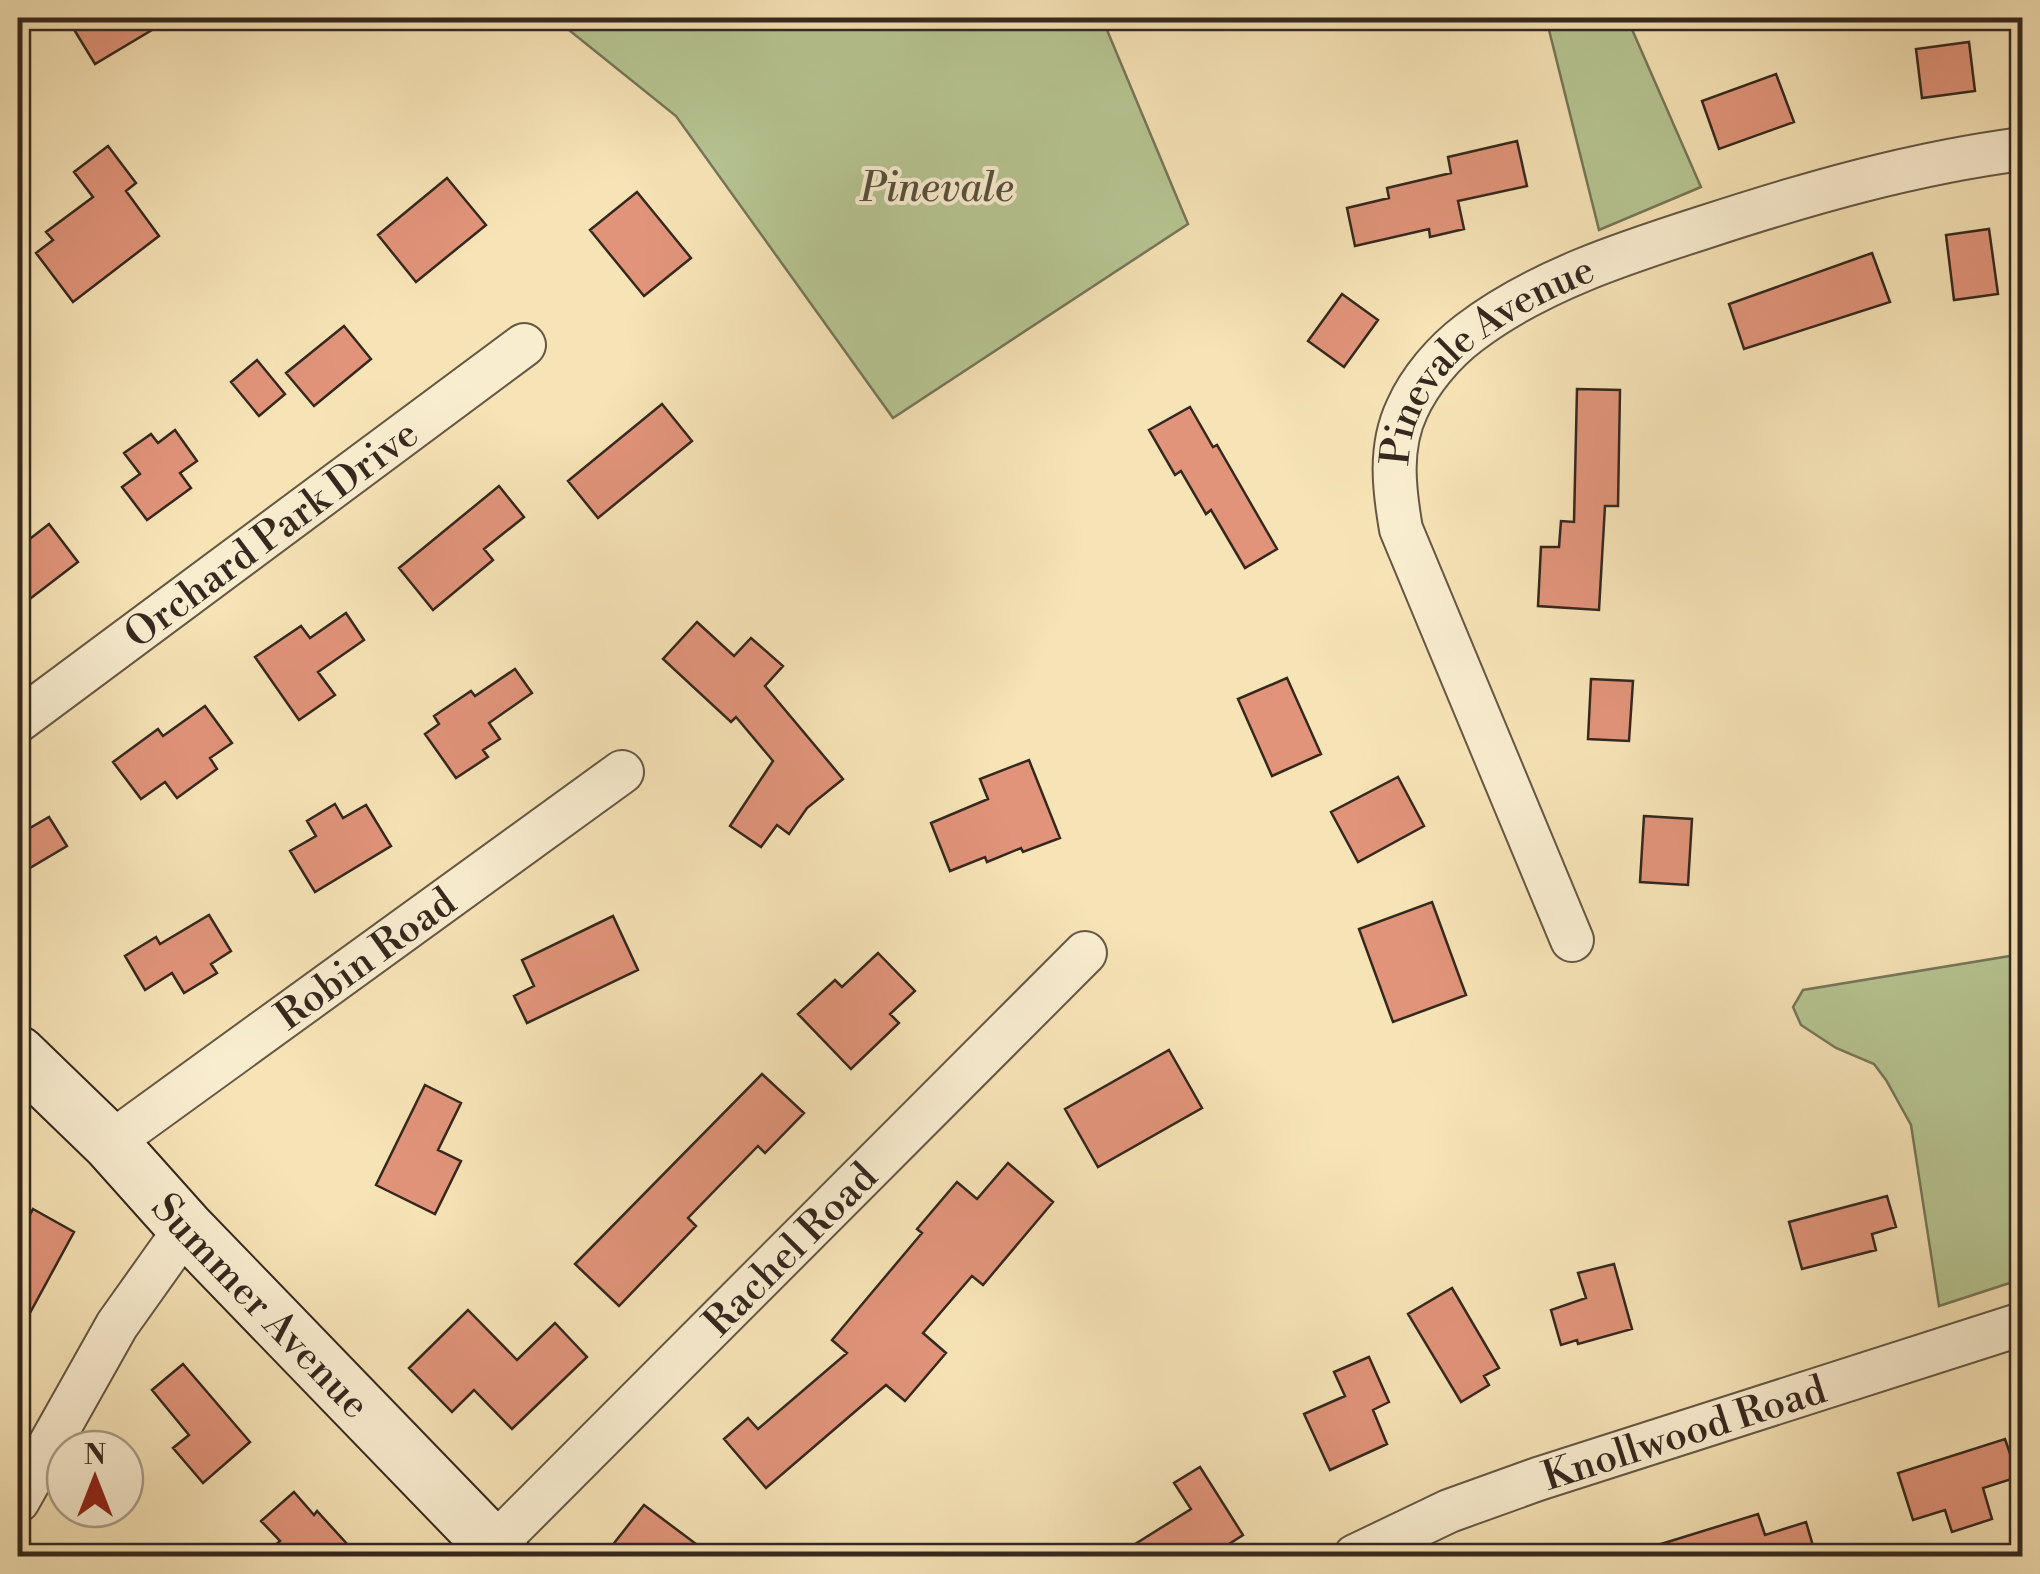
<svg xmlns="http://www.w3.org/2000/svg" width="2040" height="1574" viewBox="0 0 2040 1574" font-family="'Libre Bodoni',serif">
<rect width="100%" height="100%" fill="#f6e3b6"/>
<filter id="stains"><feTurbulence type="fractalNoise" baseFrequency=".002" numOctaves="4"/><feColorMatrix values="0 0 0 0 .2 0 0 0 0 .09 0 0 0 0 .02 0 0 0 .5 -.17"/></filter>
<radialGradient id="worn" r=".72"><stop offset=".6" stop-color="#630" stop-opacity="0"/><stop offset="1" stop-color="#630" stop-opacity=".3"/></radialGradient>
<path fill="#b6c592" stroke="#767658" stroke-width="2.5" d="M 554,18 L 1102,18 L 1188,224 L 893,418 L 676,116 Z
M 1546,18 L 1627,18 L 1701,187 L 1599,230 Z
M 2022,954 L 2022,1279 L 1939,1306 L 1911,1125 L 1886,1080 L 1874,1064 L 1836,1048 L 1801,1025 L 1793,1007 L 1803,990 Z"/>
<path fill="#e1947a" stroke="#35281e" stroke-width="2.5" d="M 67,18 L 172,18 L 95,64 Z
M 1969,42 L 1975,91 L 1922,98 L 1916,49 Z
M 1776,74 L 1794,122 L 1719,149 L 1702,101 Z
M 1517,141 L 1527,186 L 1458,201 L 1464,229 L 1430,237 L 1429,229 L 1355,246 L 1347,208 L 1389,198 L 1387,188 L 1451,173 L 1448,157 Z
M 108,146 L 136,183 L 126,191 L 159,236 L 73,302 L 36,253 L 53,240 L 46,232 L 93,197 L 74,172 Z
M 447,178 L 486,225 L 416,282 L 378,235 Z
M 637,192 L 691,258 L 644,296 L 590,230 Z
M 1989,229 L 1998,294 L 1954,300 L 1946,235 Z
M 1872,253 L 1890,302 L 1744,349 L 1729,304 Z
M 1342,294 L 1378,320 L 1344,367 L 1308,341 Z
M 344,326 L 371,359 L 314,406 L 286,373 Z
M 257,360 L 285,394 L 259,416 L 231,382 Z
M 1577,389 L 1620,390 L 1618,506 L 1605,506 L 1599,610 L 1538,606 L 1541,547 L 1559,547 L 1561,521 L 1574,522 Z
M 662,404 L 692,441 L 598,518 L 568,481 Z
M 1190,407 L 1213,447 L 1217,445 L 1277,549 L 1245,568 L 1211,510 L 1206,514 L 1181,471 L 1175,475 L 1149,430 Z
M 175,430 L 197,461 L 180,473 L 191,488 L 147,520 L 122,487 L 140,474 L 124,453 L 151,434 L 158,443 Z
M 499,486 L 524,517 L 484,549 L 493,560 L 433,610 L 399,568 Z
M 49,524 L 78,562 L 18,608 L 18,548 Z
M 346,613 L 364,640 L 318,672 L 335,695 L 299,720 L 255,657 L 301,626 L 310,638 Z
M 697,622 L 734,656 L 751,638 L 783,666 L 765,686 L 843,779 L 807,808 L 789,834 L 777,825 L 761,847 L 730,826 L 773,761 L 736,717 L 731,722 L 663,659 Z
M 515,669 L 532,693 L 489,723 L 500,739 L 483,750 L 488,757 L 456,778 L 425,734 L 439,724 L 434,716 L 471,691 L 475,696 Z
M 1287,678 L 1321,754 L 1272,776 L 1238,699 Z
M 1591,679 L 1633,681 L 1629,741 L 1588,739 Z
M 205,706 L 232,743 L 210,758 L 217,769 L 177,798 L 165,782 L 141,799 L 113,762 L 158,729 L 163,736 Z
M 1029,760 L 1060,838 L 1023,852 L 1021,848 L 987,862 L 985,857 L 950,871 L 931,823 L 988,799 L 980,779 Z
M 1398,777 L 1424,826 L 1358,862 L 1331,812 Z
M 335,804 L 343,818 L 366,805 L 391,846 L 315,892 L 290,851 L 316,836 L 307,821 Z
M 1644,816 L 1692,819 L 1688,885 L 1640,882 Z
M 49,817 L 67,846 L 18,875 L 18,835 Z
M 1432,902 L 1466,995 L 1393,1022 L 1359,929 Z
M 209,915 L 231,951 L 211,964 L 217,973 L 184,993 L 172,973 L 145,990 L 125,956 L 156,937 L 160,944 Z
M 613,916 L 638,970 L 527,1023 L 514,996 L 534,986 L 522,960 Z
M 878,953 L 915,991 L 890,1014 L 899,1023 L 851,1069 L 798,1014 L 835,980 L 842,987 Z
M 1169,1050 L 1202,1108 L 1098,1167 L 1065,1109 Z
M 762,1074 L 804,1113 L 765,1153 L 758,1146 L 688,1218 L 696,1226 L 619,1306 L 575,1264 Z
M 425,1085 L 461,1103 L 438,1150 L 461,1161 L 435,1214 L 376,1185 Z
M 1008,1163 L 1053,1202 L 983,1285 L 972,1276 L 923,1333 L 946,1353 L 905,1401 L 886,1385 L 766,1488 L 724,1439 L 748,1418 L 758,1429 L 847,1353 L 832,1340 L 922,1233 L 917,1229 L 957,1182 L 977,1199 Z
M 1887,1196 L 1896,1227 L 1872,1234 L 1876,1250 L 1802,1269 L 1789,1222 Z
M 33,1209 L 74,1232 L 18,1335 L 18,1237 Z
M 1614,1264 L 1632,1329 L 1578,1344 L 1577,1340 L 1561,1345 L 1551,1310 L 1586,1298 L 1578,1273 Z
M 1452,1288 L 1499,1368 L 1484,1376 L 1489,1385 L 1461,1402 L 1408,1314 Z
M 468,1310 L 517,1360 L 555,1323 L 587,1357 L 512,1429 L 474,1390 L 452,1412 L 409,1368 Z
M 1369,1357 L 1389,1402 L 1373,1410 L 1387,1444 L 1330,1470 L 1304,1414 L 1345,1396 L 1334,1372 Z
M 183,1364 L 250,1442 L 203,1483 L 173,1448 L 189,1435 L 152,1390 Z
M 2005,1439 L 2018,1477 L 1983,1488 L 1992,1519 L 1952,1532 L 1945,1510 L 1913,1520 L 1898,1473 Z
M 1200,1467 L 1243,1535 L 1210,1556 L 1116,1556 L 1191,1509 L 1174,1483 Z
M 294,1492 L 314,1515 L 317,1511 L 358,1556 L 263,1556 L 280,1541 L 261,1521 Z
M 644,1505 L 712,1556 L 604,1556 Z
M 1758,1514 L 1765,1535 L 1806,1522 L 1816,1556 L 1646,1556 L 1645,1549 Z"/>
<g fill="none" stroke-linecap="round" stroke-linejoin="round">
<defs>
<g id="street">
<path id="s1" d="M 18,721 L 524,345"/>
<path id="s2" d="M 1572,940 L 1401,529 C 1394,489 1389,447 1407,409 C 1420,380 1444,352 1469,333 C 1537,281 1624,253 1705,227 C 1809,193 1914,163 2022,149"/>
<path id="s3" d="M 110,1143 L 622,772"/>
<path d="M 18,1501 L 117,1325 L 186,1228"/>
<path id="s4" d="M 493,1546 L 1085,953"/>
<path id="s5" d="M 1355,1556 L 1449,1511 L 1538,1479 L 2022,1324"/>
</g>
<g id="secondary">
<path id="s6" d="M 18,1054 L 110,1143 L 186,1228 L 503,1556"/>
</g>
</defs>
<use href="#street" stroke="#655744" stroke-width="46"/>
<use href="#secondary" stroke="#35281e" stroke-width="59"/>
<use href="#street" stroke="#f9edd0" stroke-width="42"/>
<use href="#secondary" stroke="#f9edd0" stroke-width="55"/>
</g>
<g text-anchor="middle" stroke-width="8" stroke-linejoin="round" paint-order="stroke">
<g font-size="40" font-style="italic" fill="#554f3b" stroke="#f9edd0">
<text x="937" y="201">Pinevale</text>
</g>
<g font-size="40" fill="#35281e" stroke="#f9edd0">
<text dy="14" stroke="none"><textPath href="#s2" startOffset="658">Pinevale Avenue</textPath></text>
<text dy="14" stroke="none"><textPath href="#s1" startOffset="315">Orchard Park Drive</textPath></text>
<text dy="14" stroke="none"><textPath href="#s3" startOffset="315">Robin Road</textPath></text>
<text dy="14" stroke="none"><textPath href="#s4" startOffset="420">Rachel Road</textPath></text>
<text dy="14" stroke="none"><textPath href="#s6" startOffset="350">Summer Avenue</textPath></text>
<text dy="14" stroke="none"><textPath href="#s5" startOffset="352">Knollwood Road</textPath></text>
</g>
</g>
<rect width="2040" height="1574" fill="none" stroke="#f6e3b6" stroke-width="60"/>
<rect x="20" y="20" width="2000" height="1534" fill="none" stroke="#35281e" stroke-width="5"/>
<rect x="30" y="30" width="1980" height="1514" fill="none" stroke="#35281e" stroke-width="2.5"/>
<g transform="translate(95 1479)"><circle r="48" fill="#f9edd0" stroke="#ab9e89" stroke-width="2.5"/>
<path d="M0-8L18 38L0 25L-18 38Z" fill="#8f2418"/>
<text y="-15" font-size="28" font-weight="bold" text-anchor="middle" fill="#35281e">N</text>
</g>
<rect width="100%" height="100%" filter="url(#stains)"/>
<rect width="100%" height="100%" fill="url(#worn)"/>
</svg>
